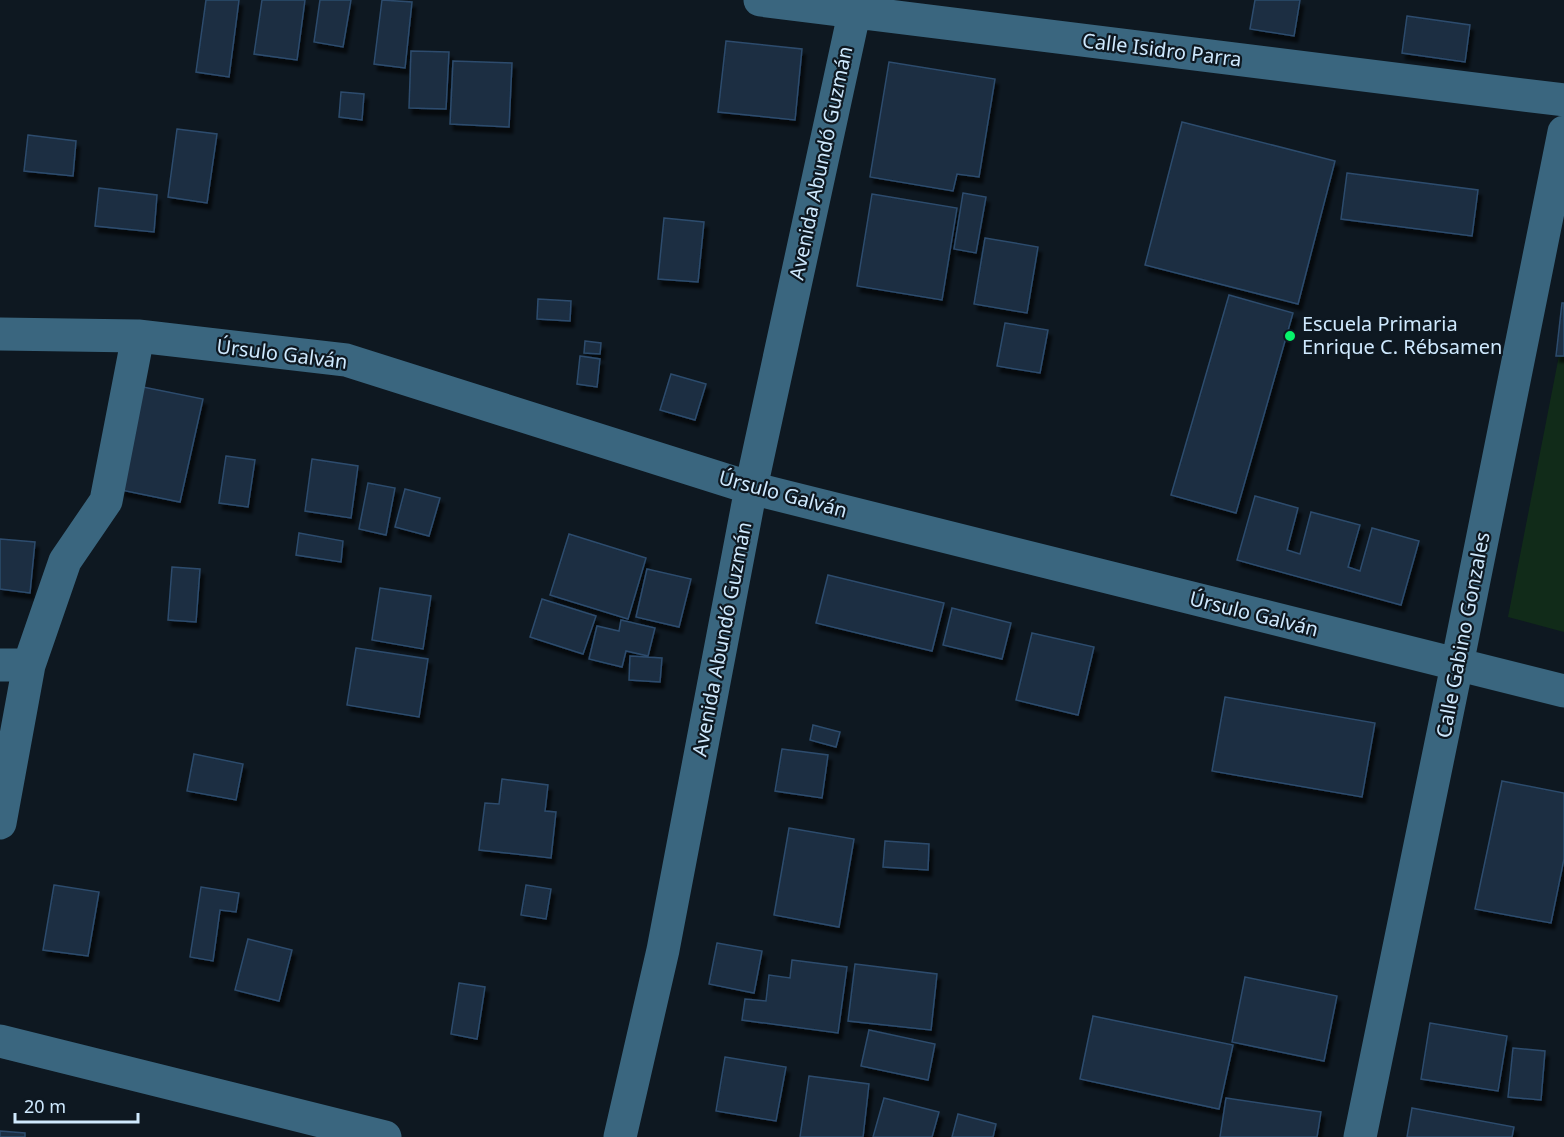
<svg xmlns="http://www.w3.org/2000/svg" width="1564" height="1137" viewBox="0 0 1564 1137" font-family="'Noto Sans',sans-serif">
<defs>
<filter id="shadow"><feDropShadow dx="3.5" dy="6" stdDeviation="1.5" flood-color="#0009"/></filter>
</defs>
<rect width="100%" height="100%" fill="#0e1821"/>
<path fill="#112b19" d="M 1564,330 L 1564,632 L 1508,617 Z"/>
<path fill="#1a2d42" stroke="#2d4c6d" stroke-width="1.5" filter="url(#shadow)" d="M 206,0 L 239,0 L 229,77 L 196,72 Z
M 262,0 L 305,0 L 297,60 L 254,54 Z
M 320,0 L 351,0 L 343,47 L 314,42 Z
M 382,0 L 412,2 L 405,68 L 374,64 Z
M 1255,0 L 1300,0 L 1294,36 L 1250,29 Z
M 1407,16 L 1470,25 L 1465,62 L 1402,53 Z
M 726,41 L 802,49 L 795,120 L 718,112 Z
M 411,51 L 449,52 L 446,109 L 409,108 Z
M 453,61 L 512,63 L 509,127 L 450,124 Z
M 889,62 L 995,79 L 979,177 L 957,174 L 953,191 L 870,177 Z
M 341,92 L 364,94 L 362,120 L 339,117 Z
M 1182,122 L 1335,161 L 1298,304 L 1145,265 Z
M 177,129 L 217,134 L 207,203 L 168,197 Z
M 28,135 L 76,141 L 73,176 L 24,171 Z
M 1347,173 L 1478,190 L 1472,236 L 1341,219 Z
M 99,188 L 157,195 L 154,232 L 95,226 Z
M 963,193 L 986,197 L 976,253 L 954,249 Z
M 872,194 L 957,208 L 942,300 L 857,286 Z
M 664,218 L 704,222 L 698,282 L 658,279 Z
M 985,238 L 1038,247 L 1027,313 L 974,304 Z
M 1229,295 L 1293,313 L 1236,513 L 1171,495 Z
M 538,299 L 571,301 L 570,321 L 537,319 Z
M 1562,303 L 1564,303 L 1564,356 L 1556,356 Z
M 1005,323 L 1048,330 L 1040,373 L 997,366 Z
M 585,341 L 601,343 L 600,354 L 584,353 Z
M 580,356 L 600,359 L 597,387 L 577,384 Z
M 671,374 L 706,384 L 695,420 L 660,410 Z
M 143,387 L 203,399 L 180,502 L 121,490 Z
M 226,456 L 255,460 L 248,507 L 219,503 Z
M 312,459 L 358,466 L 351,518 L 305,511 Z
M 368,483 L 395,488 L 386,535 L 359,529 Z
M 405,489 L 440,498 L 429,536 L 395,527 Z
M 1255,496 L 1298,508 L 1287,550 L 1300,554 L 1311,512 L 1360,525 L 1348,567 L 1360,571 L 1372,528 L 1419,541 L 1401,605 L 1237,560 Z
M 299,533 L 343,541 L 341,562 L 296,555 Z
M 569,534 L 646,558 L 628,619 L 550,595 Z
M 0,539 L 35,542 L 30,593 L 0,589 Z
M 172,567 L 200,569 L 196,622 L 168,620 Z
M 647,569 L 691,579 L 679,627 L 636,617 Z
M 828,575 L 944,603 L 932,651 L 816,623 Z
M 380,588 L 431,596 L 423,649 L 372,640 Z
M 542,599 L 596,616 L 583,654 L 530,637 Z
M 952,608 L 1011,623 L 1002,659 L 943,645 Z
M 621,620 L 655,628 L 648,656 L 626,651 L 622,667 L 589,659 L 597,626 L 619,631 Z
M 1032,633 L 1094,647 L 1078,715 L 1016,700 Z
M 356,648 L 428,659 L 419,717 L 347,705 Z
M 630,656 L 662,658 L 660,682 L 629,680 Z
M 1225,697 L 1375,723 L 1362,797 L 1212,771 Z
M 813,725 L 840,732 L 836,747 L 810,740 Z
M 782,749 L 828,755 L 822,798 L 775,791 Z
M 194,754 L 243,764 L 236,800 L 187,791 Z
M 502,779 L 548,785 L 545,811 L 556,812 L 551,858 L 479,850 L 485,803 L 499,804 Z
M 1502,781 L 1564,793 L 1564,859 L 1551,923 L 1475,909 Z
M 789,828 L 854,839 L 839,927 L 774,915 Z
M 885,841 L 929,844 L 928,870 L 883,867 Z
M 54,885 L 99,892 L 88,956 L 43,950 Z
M 526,885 L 551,889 L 546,919 L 521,915 Z
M 201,887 L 239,893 L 236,912 L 220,910 L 213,961 L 190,957 Z
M 248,939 L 292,950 L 279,1001 L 235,990 Z
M 717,943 L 762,951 L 754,993 L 709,984 Z
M 792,960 L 847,967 L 838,1033 L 742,1020 L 745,999 L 766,1001 L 769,975 L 790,978 Z
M 855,964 L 937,974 L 931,1030 L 848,1021 Z
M 1245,977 L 1337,996 L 1324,1061 L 1232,1042 Z
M 459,983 L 485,987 L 477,1039 L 451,1034 Z
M 1093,1016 L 1233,1045 L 1219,1109 L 1080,1079 Z
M 1430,1023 L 1507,1036 L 1498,1091 L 1421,1079 Z
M 869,1030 L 935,1044 L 928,1080 L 861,1066 Z
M 1513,1048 L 1545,1051 L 1541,1100 L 1508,1097 Z
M 725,1057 L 786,1067 L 776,1121 L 716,1111 Z
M 809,1076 L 869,1084 L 863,1137 L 800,1137 Z
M 884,1098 L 939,1112 L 932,1137 L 873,1137 Z
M 1226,1098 L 1321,1112 L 1317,1137 L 1220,1137 Z
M 1412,1108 L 1514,1127 L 1512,1137 L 1407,1137 Z
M 958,1114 L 996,1124 L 993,1137 L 952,1137 Z
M 0,1131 L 25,1133 L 25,1137 L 0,1137 Z"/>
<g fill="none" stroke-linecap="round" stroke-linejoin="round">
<path stroke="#3a667f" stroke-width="33" d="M 760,0 L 1564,100
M 0,334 L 138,336 L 346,360 L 751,488 L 1564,691
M 0,665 L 29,665
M 0,823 L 29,665 L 65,561 L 106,501 L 138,336
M 0,1041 L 385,1137
M 620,1137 L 663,950 L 751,488 L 857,0
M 1360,1137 L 1457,665 L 1564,132"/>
</g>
<circle fill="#06f36b" stroke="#0e1821" stroke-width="2" cx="1290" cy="336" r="6"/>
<g text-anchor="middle" stroke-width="4.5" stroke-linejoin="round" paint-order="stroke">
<g font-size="20" fill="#cfe9fe" stroke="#0e1821">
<text transform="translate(1162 50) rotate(7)" y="7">Calle Isidro Parra</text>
<text transform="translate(821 163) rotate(-78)" y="7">Avenida Abundó Guzmán</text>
<text transform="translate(282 354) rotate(7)" y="7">Úrsulo Galván</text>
<text transform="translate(783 494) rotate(15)" y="7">Úrsulo Galván</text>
<text transform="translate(1254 614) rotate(14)" y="7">Úrsulo Galván</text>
<text transform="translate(1463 635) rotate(-79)" y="7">Calle Gabino Gonzales</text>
<text transform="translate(722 639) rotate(-79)" y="7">Avenida Abundó Guzmán</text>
</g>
<g font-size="20" fill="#cfe9fe" stroke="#0e1821" text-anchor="start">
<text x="1302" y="331">Escuela Primaria<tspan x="1302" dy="23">Enrique C. Rébsamen</tspan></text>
</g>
</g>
<path d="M15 1113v9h123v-9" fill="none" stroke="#cfe9fe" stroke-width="3"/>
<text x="24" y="1113" font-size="18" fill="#cfe9fe" stroke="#0e1821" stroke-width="4.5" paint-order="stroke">20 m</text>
</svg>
